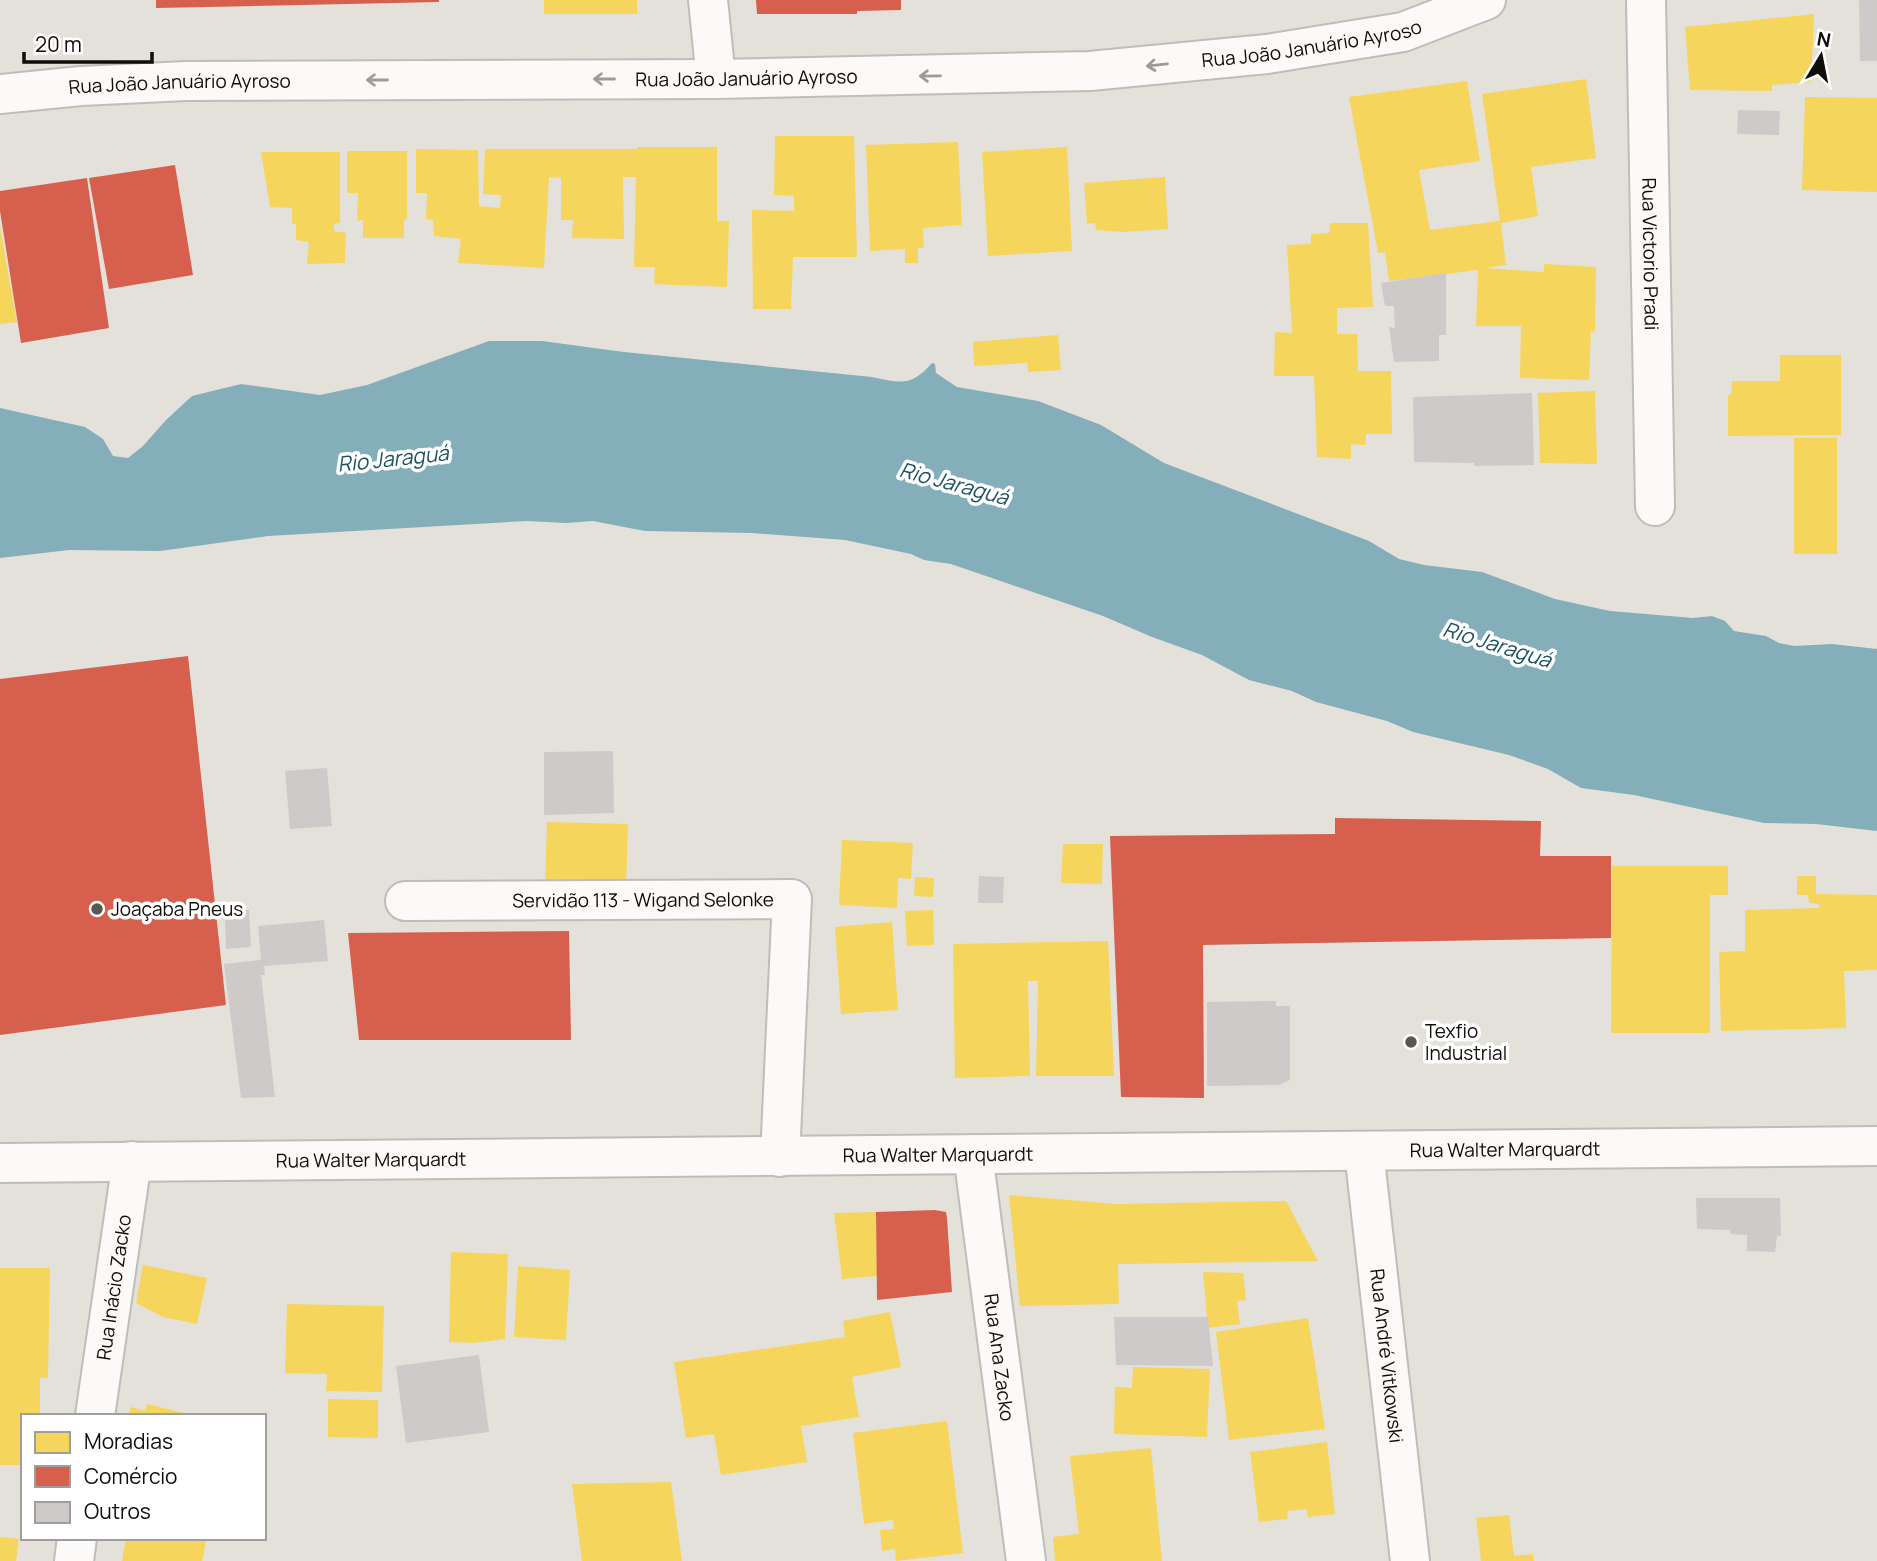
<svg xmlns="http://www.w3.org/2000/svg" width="1877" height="1561" viewBox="0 0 1877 1561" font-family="Manrope,sans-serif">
<rect width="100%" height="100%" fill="#e4e1da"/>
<path fill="#84aeb9" d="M 489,341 L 542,341 L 624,352 L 872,377 C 901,383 911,387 932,363 L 935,364 L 936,373 L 957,387 L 1038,401 L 1101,425 L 1164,463 L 1369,541 L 1399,559 L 1424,565 L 1482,572 L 1555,599 L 1610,611 L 1693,618 L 1712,616 L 1725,621 L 1734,631 L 1766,636 L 1779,643 L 1794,646 L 1832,644 L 1877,649 L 1877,831 L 1816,824 L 1764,823 L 1634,795 L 1581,788 L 1548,769 L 1509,755 L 1413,732 L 1387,721 L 1316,702 L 1292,691 L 1249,680 L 1202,655 L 1152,637 L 1103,616 L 951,564 L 924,560 L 911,554 L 845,540 L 751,533 L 645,531 L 593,521 L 566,523 L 527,521 L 268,536 L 160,551 L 69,550 L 0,558 L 0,408 L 85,427 L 103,439 L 113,456 L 128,458 L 143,446 L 166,420 L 192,396 L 241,384 L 320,395 L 367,385 Z"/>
<path fill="#f6d55c" d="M 544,0 L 637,0 L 637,14 L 544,14 Z
M 1814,14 L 1811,82 L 1772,85 L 1772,91 L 1690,90 L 1685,27 Z
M 1586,79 L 1596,158 L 1531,167 L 1538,216 L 1501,223 L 1506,265 L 1484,268 L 1544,272 L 1544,264 L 1596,267 L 1595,332 L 1591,331 L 1589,380 L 1520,378 L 1521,326 L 1476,326 L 1478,270 L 1389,281 L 1385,252 L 1378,253 L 1349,97 L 1467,81 L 1480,161 L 1419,170 L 1430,230 L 1500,221 L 1482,94 Z
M 1805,97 L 1877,98 L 1877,192 L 1802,190 Z
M 775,136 L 854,136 L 857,257 L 793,257 L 791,309 L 753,309 L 752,210 L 794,211 L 794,196 L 774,195 Z
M 958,142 L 962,225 L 923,228 L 924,248 L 918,248 L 918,263 L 905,263 L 905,249 L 870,251 L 866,145 Z
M 637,147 L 717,147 L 717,221 L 729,221 L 727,287 L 654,284 L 655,267 L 634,267 L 636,177 L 623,177 L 624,239 L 572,238 L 573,220 L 561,220 L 561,178 L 549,177 L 544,268 L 458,263 L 461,239 L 434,236 L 433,220 L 426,219 L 427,193 L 416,193 L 416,149 L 478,150 L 479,206 L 500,208 L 501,195 L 483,194 L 485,149 L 637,149 Z
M 1067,147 L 1072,251 L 988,256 L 982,152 Z
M 347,151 L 407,151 L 407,220 L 404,219 L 404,238 L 363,238 L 363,220 L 357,221 L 358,193 L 347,193 Z
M 261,152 L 340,152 L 340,223 L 334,224 L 334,231 L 346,233 L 345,263 L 307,264 L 309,242 L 296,240 L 296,224 L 292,224 L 292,208 L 270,207 Z
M 1165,177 L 1168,229 L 1123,232 L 1096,230 L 1095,223 L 1087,224 L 1084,183 Z
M 1330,223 L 1368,223 L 1373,307 L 1337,308 L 1337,334 L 1357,334 L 1358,371 L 1391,371 L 1392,434 L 1366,434 L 1365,445 L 1351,444 L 1351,459 L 1317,457 L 1314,376 L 1274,376 L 1275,332 L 1292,333 L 1287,245 L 1311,244 L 1311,234 L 1329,233 Z
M 0,227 L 17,322 L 0,324 Z
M 1058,335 L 1061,370 L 1028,372 L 1027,363 L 974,366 L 973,342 Z
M 1780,355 L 1841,355 L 1841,435 L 1728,436 L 1728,395 L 1731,395 L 1732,381 L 1780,381 Z
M 1595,391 L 1597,464 L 1540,463 L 1538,393 Z
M 1794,438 L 1837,438 L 1837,554 L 1794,554 Z
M 547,822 L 628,824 L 626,889 L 545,887 Z
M 842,840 L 913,843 L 911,879 L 898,878 L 897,908 L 839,905 Z
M 1063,844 L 1103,844 L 1102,884 L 1061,883 Z
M 1612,866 L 1728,866 L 1728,895 L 1710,895 L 1710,1033 L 1611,1033 Z
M 1797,876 L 1816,876 L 1816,894 L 1877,895 L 1877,970 L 1844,971 L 1846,1028 L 1721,1031 L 1719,952 L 1745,951 L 1745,910 L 1819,908 L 1819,904 L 1809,903 L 1808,895 L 1797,895 Z
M 915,877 L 934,878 L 933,897 L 914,896 Z
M 933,910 L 934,945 L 907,946 L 905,911 Z
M 892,922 L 898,1010 L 841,1014 L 835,927 Z
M 1108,941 L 1114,1076 L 1036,1076 L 1038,981 L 1028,981 L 1030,1076 L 955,1078 L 953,944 Z
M 1009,1195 L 1117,1204 L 1286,1201 L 1318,1261 L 1118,1264 L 1119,1304 L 1020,1306 Z
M 876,1212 L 877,1276 L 842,1279 L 834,1213 Z
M 451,1252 L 508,1254 L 505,1339 L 473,1343 L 449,1342 Z
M 143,1265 L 207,1278 L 197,1324 L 163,1317 L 136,1303 Z
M 518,1266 L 570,1270 L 566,1340 L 514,1337 Z
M 0,1268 L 50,1268 L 48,1378 L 40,1378 L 40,1416 L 23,1416 L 23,1465 L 0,1465 Z
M 1203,1272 L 1243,1273 L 1246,1300 L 1237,1301 L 1240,1324 L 1208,1328 Z
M 287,1304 L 384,1306 L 382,1392 L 326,1391 L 327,1374 L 285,1373 Z
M 890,1312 L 901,1367 L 852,1377 L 859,1417 L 801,1426 L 807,1462 L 721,1475 L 714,1434 L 686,1438 L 674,1362 L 845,1337 L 843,1321 Z
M 1308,1318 L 1325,1429 L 1229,1440 L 1216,1332 Z
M 1133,1367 L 1210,1369 L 1207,1437 L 1114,1434 L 1115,1387 L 1132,1388 Z
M 328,1399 L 378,1400 L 378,1438 L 328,1437 Z
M 147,1404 L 192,1415 L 192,1416 L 128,1416 L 131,1407 L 145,1411 Z
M 947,1421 L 963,1553 L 896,1561 L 895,1549 L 882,1551 L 880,1530 L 894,1529 L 893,1520 L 864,1524 L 853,1433 Z
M 1327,1442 L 1335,1514 L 1308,1517 L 1306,1509 L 1287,1511 L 1288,1519 L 1259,1522 L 1250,1452 Z
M 1151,1448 L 1162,1561 L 1055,1561 L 1053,1537 L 1079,1534 L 1070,1456 Z
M 671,1482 L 682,1561 L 582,1561 L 572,1484 Z
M 1509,1515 L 1514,1556 L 1533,1554 L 1534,1561 L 1481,1561 L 1476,1518 Z
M 0,1537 L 19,1539 L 16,1561 L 0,1561 Z
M 126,1538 L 207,1538 L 202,1561 L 122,1561 Z"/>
<path fill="#d6604d" d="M 156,0 L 439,0 L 439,2 L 156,8 Z
M 756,0 L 901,0 L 901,10 L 857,11 L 857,14 L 757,14 Z
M 175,165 L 193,275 L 109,289 L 89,178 Z
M 87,178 L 109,328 L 21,343 L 0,211 L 0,191 Z
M 188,656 L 226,1005 L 0,1035 L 0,679 Z
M 1335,818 L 1541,821 L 1540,856 L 1611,856 L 1611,938 L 1203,945 L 1204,1098 L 1121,1097 L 1110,836 L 1335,834 Z
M 569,931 L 571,1040 L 359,1040 L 348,933 Z
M 935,1210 L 946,1212 L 947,1218 L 952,1292 L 877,1300 L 876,1212 Z"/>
<path fill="#cdcac9" d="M 1859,0 L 1877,0 L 1877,61 L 1860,61 Z
M 1738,110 L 1780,111 L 1779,135 L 1737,134 Z
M 1446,273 L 1446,335 L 1439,335 L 1439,361 L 1394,362 L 1389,327 L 1395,328 L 1394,306 L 1385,306 L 1381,283 Z
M 1532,393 L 1534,465 L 1474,466 L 1474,463 L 1414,462 L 1413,397 Z
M 613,751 L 614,813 L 544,815 L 544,752 Z
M 327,768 L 332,826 L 290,829 L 285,771 Z
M 979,876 L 1004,877 L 1003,903 L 978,903 Z
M 249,910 L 251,947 L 226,949 L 225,911 Z
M 324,920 L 328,961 L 264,966 L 265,975 L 261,975 L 275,1097 L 241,1098 L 224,964 L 261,960 L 258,926 Z
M 1276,1001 L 1276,1006 L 1290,1006 L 1290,1080 L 1279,1085 L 1207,1086 L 1207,1002 Z
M 1696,1198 L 1780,1198 L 1781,1236 L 1777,1236 L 1775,1252 L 1747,1251 L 1747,1235 L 1730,1234 L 1730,1230 L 1697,1229 Z
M 1114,1317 L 1208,1317 L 1213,1366 L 1116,1365 Z
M 479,1355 L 489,1432 L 406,1443 L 396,1366 Z"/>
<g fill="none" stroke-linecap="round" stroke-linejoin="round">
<defs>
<g id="minor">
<path d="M 708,0 L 716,79"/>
<path id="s1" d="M 1646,0 L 1655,506"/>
<path id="s2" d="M 405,901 L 792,899 L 780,1157"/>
<path id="s3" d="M 1364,1151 L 1410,1561"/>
<path id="s4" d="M 973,1154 L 1026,1561"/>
<path id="s5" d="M 95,1416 L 132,1161"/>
<path d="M 74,1561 L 77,1538"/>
</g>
<g id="primary">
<path id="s6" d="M 0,94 L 81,86 L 186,81 L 716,79 L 1090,71 L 1267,54 L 1403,32 L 1486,0"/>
<path id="s7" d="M 0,1163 L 1877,1146"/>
</g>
</defs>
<use href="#minor" stroke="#bfbdb8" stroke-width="42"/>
<use href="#primary" stroke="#bfbdb8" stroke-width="42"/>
<use href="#minor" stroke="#fbfaf9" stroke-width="38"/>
<use href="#primary" stroke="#fbfaf9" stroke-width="38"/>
</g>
<defs><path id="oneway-shaft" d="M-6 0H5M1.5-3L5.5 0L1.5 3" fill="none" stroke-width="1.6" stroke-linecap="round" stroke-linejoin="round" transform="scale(1.75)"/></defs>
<g stroke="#9d9b99">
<use href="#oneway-shaft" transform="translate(1157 65) rotate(174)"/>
<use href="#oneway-shaft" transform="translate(930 76) rotate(179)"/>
<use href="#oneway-shaft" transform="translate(604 79) rotate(180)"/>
<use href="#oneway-shaft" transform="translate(377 80) rotate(180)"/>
</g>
<g fill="#5a5752" stroke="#fff" stroke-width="2.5">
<circle cx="97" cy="909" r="7"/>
<circle cx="1411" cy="1042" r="7"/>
</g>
<g text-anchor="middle" stroke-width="7" stroke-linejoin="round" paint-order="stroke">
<g font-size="19" fill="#0f0d09" stroke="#fff">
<text dy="7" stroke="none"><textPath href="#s6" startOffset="1314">Rua João Januário Ayroso</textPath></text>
<text dy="7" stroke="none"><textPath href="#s6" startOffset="747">Rua João Januário Ayroso</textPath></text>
<text dy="7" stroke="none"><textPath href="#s6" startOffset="180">Rua João Januário Ayroso</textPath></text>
<text dy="7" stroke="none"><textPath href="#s1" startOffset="254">Rua Victorio Pradi</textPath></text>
<text dy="7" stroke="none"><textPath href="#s2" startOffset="238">Servidão 113 - Wigand Selonke</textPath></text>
<text dy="7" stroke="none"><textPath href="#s7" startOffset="1505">Rua Walter Marquardt</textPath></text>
<text dy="7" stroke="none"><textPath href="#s7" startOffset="938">Rua Walter Marquardt</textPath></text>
<text dy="7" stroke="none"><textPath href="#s7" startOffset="371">Rua Walter Marquardt</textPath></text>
<text dy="7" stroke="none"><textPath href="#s5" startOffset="130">Rua Inácio Zacko</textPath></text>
<text dy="7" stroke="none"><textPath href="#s3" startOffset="206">Rua André Vitkowski</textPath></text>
<text dy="7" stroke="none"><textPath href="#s4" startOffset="205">Rua Ana Zacko</textPath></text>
</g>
<g font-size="19" fill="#0f0d09" stroke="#fff" text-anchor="start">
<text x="111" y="916">Joaçaba Pneus</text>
<text x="1425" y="1038">Texfio<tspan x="1425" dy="22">Industrial</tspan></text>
</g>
<g font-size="21" font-style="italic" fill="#1e5261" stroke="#fff">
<text transform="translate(393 459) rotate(-6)" y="7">Rio Jaraguá</text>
<text transform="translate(954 484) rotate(15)" y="7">Rio Jaraguá</text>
<text transform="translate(1497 645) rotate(17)" y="7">Rio Jaraguá</text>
</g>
</g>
<rect x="21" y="1414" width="245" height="126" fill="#ffffff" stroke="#9f9e9d" stroke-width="2"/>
<rect x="35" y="1432" width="35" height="21" fill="#f6d55c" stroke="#9f9e9d" stroke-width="2"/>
<text x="84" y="1449" font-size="21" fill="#0f0d09">Moradias</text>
<rect x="35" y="1466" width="35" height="21" fill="#d6604d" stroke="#9f9e9d" stroke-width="2"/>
<text x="84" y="1484" font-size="21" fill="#0f0d09">Comércio</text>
<rect x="35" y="1502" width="35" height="21" fill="#cdcac9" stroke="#9f9e9d" stroke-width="2"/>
<text x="84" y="1519" font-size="21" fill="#0f0d09">Outros</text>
<g transform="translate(1821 56) rotate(10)" stroke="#ffffff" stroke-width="5" paint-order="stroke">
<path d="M0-5L12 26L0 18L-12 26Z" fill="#0f0d09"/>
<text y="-10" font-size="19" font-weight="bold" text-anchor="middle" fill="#0f0d09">N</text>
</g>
<path d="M24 52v10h128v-10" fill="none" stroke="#0f0d09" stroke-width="3.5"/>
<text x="35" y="52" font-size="21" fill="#0f0d09" stroke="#ffffff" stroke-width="5" paint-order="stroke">20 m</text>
</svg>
